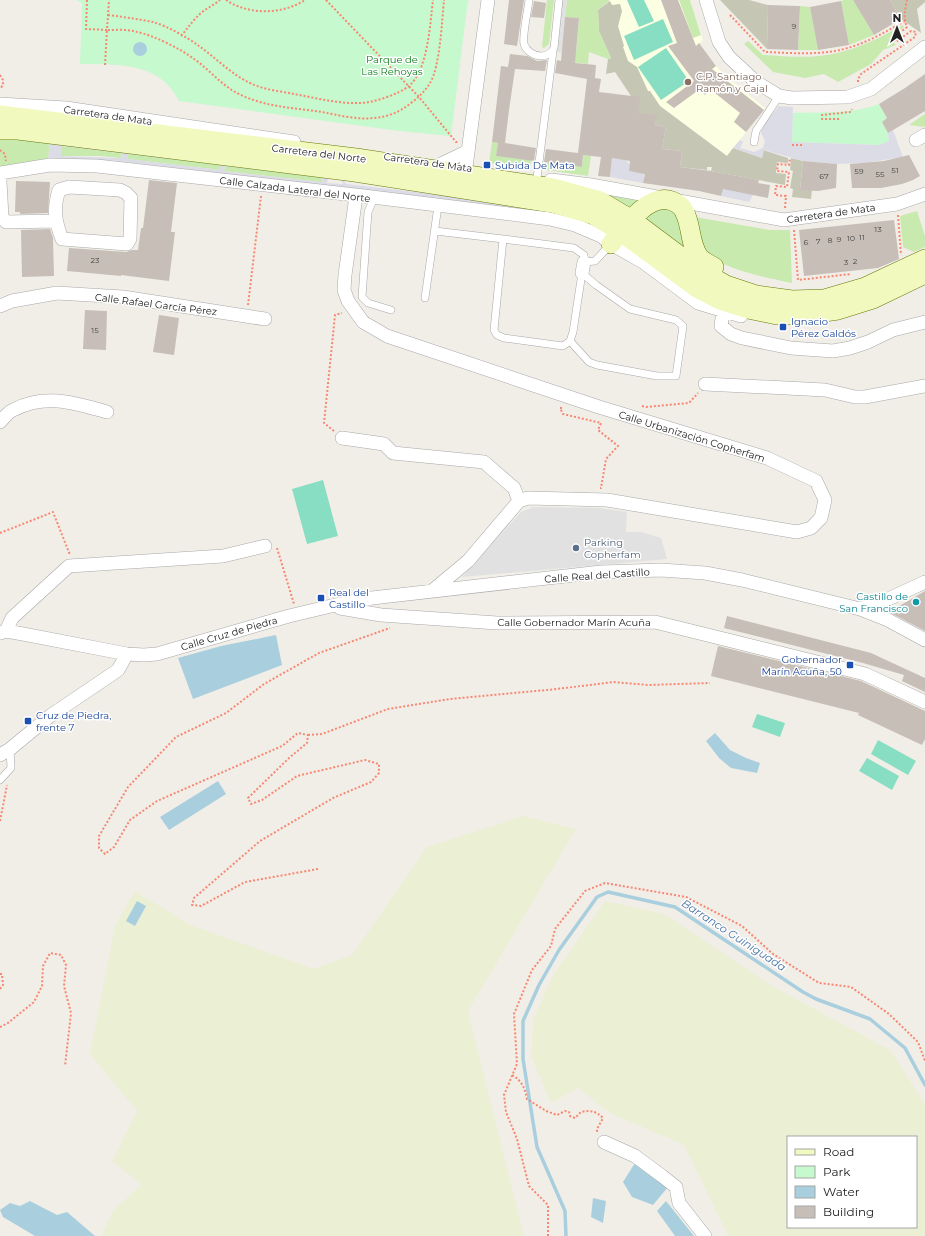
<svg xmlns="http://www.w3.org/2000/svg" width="925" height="1236" viewBox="0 0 925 1236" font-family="Montserrat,sans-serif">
<rect width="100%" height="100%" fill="#f1eee8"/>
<path fill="#fdffe3" d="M 598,0 L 690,0 L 703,40 L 699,44 L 721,72 L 765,108 L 727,156 L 660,106 L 650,91 L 648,91 L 637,67 L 628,61 L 623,47 L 624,46 L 618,26 L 622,11 L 611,5 L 610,1 Z"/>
<path fill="#c5c6b3" d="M 720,0 L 749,0 L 768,5 L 767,49 Z
M 890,0 L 925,0 L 925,2 L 917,9 L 921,33 L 901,19 Z
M 610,1 L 612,5 L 620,4 L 622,11 L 618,26 L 624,46 L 623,47 L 628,61 L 637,67 L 648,91 L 650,91 L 660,106 L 727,156 L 733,148 L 762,158 L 763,150 L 788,158 L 788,163 L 777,162 L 776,173 L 786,174 L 785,185 L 711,171 L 712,167 L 707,167 L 707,170 L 680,167 L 682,151 L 662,149 L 666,127 L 655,125 L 656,118 L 637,116 L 631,96 L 615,72 L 606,74 L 608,59 L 611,58 L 599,31 L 598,10 Z
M 791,158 L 803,161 L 800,189 L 812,190 L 811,199 L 792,197 L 793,189 L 790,188 L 793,171 L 790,170 Z"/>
<path fill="#ebefd4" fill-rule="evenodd" d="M 523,816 L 576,829 L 468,1011 L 524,1236 L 102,1236 L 112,1212 L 142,1184 L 112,1162 L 137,1111 L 90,1054 L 115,926 L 135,891 L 190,925 L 314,969 L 352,955 L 427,847 Z
M 605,901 L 664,914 L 772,986 L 890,1050 L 925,1104 L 925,1236 L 728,1236 L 684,1145 L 610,1113 L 578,1088 L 551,1103 L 531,1056 L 533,1020 L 552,977 ZM 788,1137 L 916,1137 L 916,1227 L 788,1227 Z"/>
<path fill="#c8eaaf" d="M 547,0 L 554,0 L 549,44 L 544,48 L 542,47 Z
M 567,0 L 610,0 L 598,10 L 599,31 L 611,58 L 608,59 L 589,52 L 588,64 L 561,61 L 562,53 L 576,54 L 579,18 L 565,17 Z
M 679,0 L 690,0 L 701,35 L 693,38 Z
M 844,0 L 853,0 L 874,35 L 849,45 L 841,1 Z
M 800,6 L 810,7 L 818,50 L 798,50 Z
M 903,25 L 904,27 L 889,38 L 896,45 L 883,50 L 871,64 L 838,82 L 824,74 L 805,78 L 773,72 L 744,44 L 748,41 L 763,55 C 782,56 801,58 819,56 C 850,53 876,40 903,25 Z
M 925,114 L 925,127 L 909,125 Z
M 0,138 L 50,141 L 48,160 L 0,167 Z
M 492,142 L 498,143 L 496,156 L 531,160 L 530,168 L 489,163 Z
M 62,146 L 122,153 L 121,158 L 99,156 L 60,156 Z
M 128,154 L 221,165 L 220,170 L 127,159 Z
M 583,155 L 591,156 L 588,176 L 546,170 L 547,163 L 582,167 Z
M 225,166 L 321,177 L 321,182 L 224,171 Z
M 583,189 L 643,198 L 630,211 Z
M 666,208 L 677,213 L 689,252 L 642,220 L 647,214 Z
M 917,211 L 925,236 L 925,247 L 914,252 L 903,247 L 900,216 Z
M 695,217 L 769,230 L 790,230 L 792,283 C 769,278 716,269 703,248 C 699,240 697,226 695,217 Z"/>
<path fill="#c6f9ce" d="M 76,0 L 468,0 L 451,136 L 399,131 L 179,101 C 159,61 118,65 80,64 L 82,3 Z
M 879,104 L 887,118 L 882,122 L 888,133 L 889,141 L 879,145 L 792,142 L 793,113 C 821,112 853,114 879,104 Z"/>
<path fill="#87dec2" d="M 627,0 L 644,0 L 654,21 L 639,27 Z
M 663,19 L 673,42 L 634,60 L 624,36 Z
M 666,48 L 689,81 L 661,100 L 638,67 Z
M 323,480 L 338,536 L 307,544 L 292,489 Z
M 757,714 L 785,723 L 780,737 L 752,727 Z
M 878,740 L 916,761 L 908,775 L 871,754 Z
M 867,758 L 899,776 L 892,790 L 859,771 Z"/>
<path fill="#e1e1e1" d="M 561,0 L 567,0 L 562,53 L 556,52 Z
M 533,507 L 599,508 L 627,512 L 626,532 L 641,532 L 661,538 L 667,559 L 462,577 L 521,512 Z"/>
<path fill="#dcdce7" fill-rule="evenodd" d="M 779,106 L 793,107 L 792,142 L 879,145 L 889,141 L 888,133 L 893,130 L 903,157 L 865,163 L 837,164 L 803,161 L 764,150 L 762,158 L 733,148 L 740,140 L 743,142 L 740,148 L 754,152 L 763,148 L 765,141 L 761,133 L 761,128 Z
M 654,127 L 643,183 L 610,177 L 612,158 L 626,160 L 630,165 L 629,171 L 634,172 Z
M 50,141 L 343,178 L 346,184 L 528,205 L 586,221 L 545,213 L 544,211 L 109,160 L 48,160 ZM 62,146 L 122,153 L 121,158 L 61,156 ZM 128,154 L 221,165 L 220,170 L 128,159 ZM 225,166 L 321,177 L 321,182 L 224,171 ZM 328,178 L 342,180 L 343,184 L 327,183 Z
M 725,177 L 753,195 L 749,202 L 721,196 Z"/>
<path fill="#a9cfde" d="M133 49a7 7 0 1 1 14 0a7 7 0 1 1-14 0Z
M 276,635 L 282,665 L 193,699 L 178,658 L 221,646 Z
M 715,733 L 730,750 L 746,758 L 760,763 L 757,773 L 731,768 L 719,758 L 706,741 Z
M 218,781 L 226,794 L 169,830 L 160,817 Z
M 137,901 L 146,906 L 135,926 L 126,921 Z
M 635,1163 L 668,1187 L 653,1205 L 632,1197 L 623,1182 Z
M 593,1198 L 606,1201 L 603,1223 L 591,1217 Z
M 30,1201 L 57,1215 L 67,1212 L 95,1236 L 35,1236 L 3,1217 L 0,1210 L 10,1203 L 20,1206 Z
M 666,1201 L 694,1236 L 675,1236 L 657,1211 Z"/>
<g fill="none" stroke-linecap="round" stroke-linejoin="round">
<path stroke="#a9cfde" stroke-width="3.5" d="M 566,1236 L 565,1211 L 537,1147 L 523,1059 L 523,1021 L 539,985 L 559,950 L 597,897 L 608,892 L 675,907 L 803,992 L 816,999 L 870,1019 L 905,1048 L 925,1085"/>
</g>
<path fill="#c6beb7" d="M 509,0 L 524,0 L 517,46 L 504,44 Z
M 661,0 L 678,0 L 696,46 L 699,43 L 716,66 L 712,69 L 764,110 L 746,132 L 734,122 L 740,113 L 710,89 L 705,95 L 700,89 L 674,108 L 666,102 L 694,81 L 668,46 L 677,43 Z
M 853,0 L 890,0 L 901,19 L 874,35 Z
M 534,1 L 546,3 L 544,18 L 531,17 Z
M 841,1 L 849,45 L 818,50 L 810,7 Z
M 768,5 L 800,6 L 798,50 L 767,49 Z
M 565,17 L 579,18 L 575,63 L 596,65 L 595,78 L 601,79 L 599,92 L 640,97 L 638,113 L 657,115 L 655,125 L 666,127 L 662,149 L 682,151 L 680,167 L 711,171 L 759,180 L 758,183 L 770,185 L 768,198 L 723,189 L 721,196 L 699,191 L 643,183 L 645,174 L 629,171 L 630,161 L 612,158 L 610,177 L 598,176 L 601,157 L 583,155 L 582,167 L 544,162 L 546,149 L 578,153 L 587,79 L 555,73 L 557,60 L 561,61 Z
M 510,54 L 527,56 L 537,61 L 547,60 L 545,71 L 515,69 L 509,110 L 505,143 L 536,148 L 534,161 L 496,156 L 498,143 L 492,142 L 501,66 L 508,67 Z
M 925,74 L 925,111 L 888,133 L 882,122 L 887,118 L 879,104 L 905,88 Z
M 909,155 L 920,176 L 913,180 L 902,184 L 881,188 L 852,188 L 850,164 L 884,161 Z
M 803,161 L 837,164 L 836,188 L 818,191 L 800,190 Z
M 149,180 L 177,183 L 171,232 L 175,232 L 169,281 L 121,275 L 121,276 L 67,271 L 69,248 L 126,252 L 132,250 L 138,250 L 141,228 L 143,228 Z
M 16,181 L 50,182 L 48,213 L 20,214 L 20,212 L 15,212 Z
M 894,220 L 899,259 L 878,268 L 804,276 L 799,230 Z
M 50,229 L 53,238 L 54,276 L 22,277 L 21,230 Z
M 85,310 L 107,311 L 106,350 L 83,349 Z
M 159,315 L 179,318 L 174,355 L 153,352 Z
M 925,591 L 925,631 L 889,612 Z
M 727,616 L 871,653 L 925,678 L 925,692 L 902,681 L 904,675 L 863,663 L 724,628 Z
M 718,646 L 861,681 L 925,711 L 925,739 L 922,745 L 858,715 L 859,713 L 711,676 Z"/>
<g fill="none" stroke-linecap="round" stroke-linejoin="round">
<defs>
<path id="lane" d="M 529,0 C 528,9 522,37 524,44 C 526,51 534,56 541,56 C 547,56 552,52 554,48 L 559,0
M 754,142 L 756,131 L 779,96
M 537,178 L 553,51
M 374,198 L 368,212 L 362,297 L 368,303 L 391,310
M 435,231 L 503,239
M 582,273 L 573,332 L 570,341 L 563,346 L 504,338 L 497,335 L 494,330 L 503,239 L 574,248 L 584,255 L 584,262 L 595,261 L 610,245
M 425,298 L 438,206
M 570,341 L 589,362 L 597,365 L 657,376 L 676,376 L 683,326 L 676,320 L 630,309 L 596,285 L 582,273
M 0,780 L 11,768 L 10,749"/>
<path id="street" d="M 706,0 L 719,42 L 729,57 L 756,82 L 779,96 L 792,98 L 848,97 L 871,89 L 925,47
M 0,104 L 66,108 L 294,142
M 916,140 L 925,135
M 441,164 L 468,151
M 466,167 L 488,0
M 0,173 L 50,165 L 97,166 L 364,196 L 550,219 L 575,225 L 601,236 L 611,244 L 643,262 L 698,303 L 741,316
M 551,180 L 591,185 L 784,220 L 897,204 L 925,194
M 0,181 L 2,217 L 6,222 L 55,221
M 69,187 L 120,190 L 126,193 L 131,198 L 130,239 L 127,244 L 62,239 C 55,221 53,209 59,190 Z
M 356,196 L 345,275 L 344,290 L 348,301 L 363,322 L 387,336 L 599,407 L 767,458 L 816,481 L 825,500 L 821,518 L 811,528 L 797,532 L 607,500 L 528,498 L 519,501 L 468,561 L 432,591
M 582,273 L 584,262
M 0,306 L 12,301 L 57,293 L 123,297 L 265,319
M 723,311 L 721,326 L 731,334 L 742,338 L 791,348 L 833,351 L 850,348 L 868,342 L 893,330 L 925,322
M 705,384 L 825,390 L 855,397 L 865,397 L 925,386
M 0,422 C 4,418 8,412 13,410 C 46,393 75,403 107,412
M 342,438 L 384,444 L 393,453 L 484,462 L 514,488 L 519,501
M 340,608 L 381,615 L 497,623 L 655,622 L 865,674 L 925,702
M 860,609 L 884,601 L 925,582
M 6,631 L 12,618 L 69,566 L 223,556 L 265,546
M 0,633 L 6,631 L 23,634 L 127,654 L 144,655 L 157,654 L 289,616 L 331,606 L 372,598 L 601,572 L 661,570 L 705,573 L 742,580 L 860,609 L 888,620 L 925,640
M 0,755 L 10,749 L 50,716 L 118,670 L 127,654
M 604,1142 L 635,1156 L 662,1176 L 676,1187 L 679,1203 L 705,1236"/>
<path id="secondary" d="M 0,115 L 356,158 L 553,188 L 600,201 L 632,220 L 696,268 L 726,285 L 756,295 L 792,300 L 824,299 L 865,287 L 925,259
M 0,130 L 18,130 L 355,172 L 552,203 L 593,215 L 621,232 L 697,288 L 720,300 L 748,309 L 777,315 L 810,314 L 838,310 L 873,299 L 925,274
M 611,244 C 624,228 648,192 672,201 C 677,203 682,206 684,211 C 692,225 689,243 699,257 C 702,261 709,264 714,267"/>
</defs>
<use href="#lane" stroke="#a8a8a8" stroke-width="8"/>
<use href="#street" stroke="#a8a8a8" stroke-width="14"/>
<use href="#secondary" stroke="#667906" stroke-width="20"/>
<path stroke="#f88771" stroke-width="2" stroke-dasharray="2 2" stroke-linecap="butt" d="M 87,0 L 86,29 L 107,30 L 109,0
M 226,0 C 248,15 282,15 305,0
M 326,0 L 419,97 L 456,142 L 458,142
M 108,15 C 123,17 138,19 153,22 C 167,26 187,37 199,46 C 216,58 231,74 250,83 C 264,90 280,91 294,94 C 316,98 339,104 360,103 C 373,103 399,94 409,86 C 428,70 430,24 433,0
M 730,15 L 765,52 C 793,53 824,56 851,47 C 870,41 887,31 905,21
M 181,36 C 188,28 193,20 201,13 C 207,8 214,5 220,0
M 105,65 L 107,30 C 117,30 128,29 137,32 C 153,35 181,49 194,59 C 210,70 222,86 239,94 C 265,107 294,108 322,112 C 338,115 356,120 373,118 C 388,117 400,112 411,103 C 419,97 425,91 430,83 C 440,67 442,20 444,0
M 0,75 L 3,80 L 3,85 L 0,89
M 858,82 L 858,79 L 861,74 L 915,37 L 916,32 L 911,31 L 896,42 L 893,38 L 907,27 C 903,18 905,10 907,0
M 839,119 L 822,119 L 822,115 L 850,112 L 852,109
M 792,145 L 802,145
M 0,150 L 5,154 L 6,161
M 785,208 L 786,196 L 775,195 L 776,186 L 787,187 L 789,172 L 777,171 L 778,164 L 789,165 L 790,158
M 898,215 L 901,255
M 794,230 L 798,280 L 851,274
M 248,305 L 261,196
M 642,406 L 646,407 L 689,403 L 698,393
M 562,408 L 560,408 L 563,414 L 601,423 L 598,430 L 618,446 L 606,459 L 601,488 L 600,488
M 334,431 L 324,423 L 335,315 L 342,313
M 0,533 L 53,512 L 70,555
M 277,548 L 294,604
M 308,735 L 322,734 L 388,709 L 450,699 L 557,689 L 613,682 L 648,685 L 710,683
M 0,821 L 7,785
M 318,869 L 245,882 L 201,906 L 192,905 L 194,898 L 260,841 L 333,798 L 371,782 L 379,773 L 379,764 L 365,760 L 297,776 L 262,800 L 251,804 L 248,798 L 289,758 L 307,743 L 308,735 L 298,733 L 282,746 L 157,801 L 130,820 L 114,847 L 105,854 L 99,848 L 99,836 L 128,787 L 176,737 L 226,713 L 264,684 L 319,653 L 390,628
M 0,974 L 2,974 L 3,985 L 0,989
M 0,1027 L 8,1023 L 34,1002 L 42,986 L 43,966 L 50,953 L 61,955 L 66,965 L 64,986 L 71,1013 L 65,1066
M 512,1075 C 522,1081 525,1088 527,1099 L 546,1111 L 557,1115 L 565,1111 L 569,1112 L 570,1116 L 575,1118 L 581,1112 C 590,1110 596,1111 603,1118 L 597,1129 L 597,1132
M 548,1236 L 548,1205 L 529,1186 L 517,1139 L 506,1112 L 504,1095 L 517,1064 L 514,1014 L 532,970 L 551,946 L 555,929 L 585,891 L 605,883 L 686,897 L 742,926 L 773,954 L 819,983 L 851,987 L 889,1014 L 918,1042 L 925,1061"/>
<use href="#lane" stroke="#fff" stroke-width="7"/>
<use href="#street" stroke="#fff" stroke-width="13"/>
<use href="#secondary" stroke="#f2f9be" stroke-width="19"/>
</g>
<circle fill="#8d6e63" stroke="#fff" stroke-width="1.5" cx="688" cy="82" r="4"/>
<g fill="#1a4fb4" stroke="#fff" stroke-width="1.5">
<rect x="483" y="161" width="8" height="8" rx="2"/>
<rect x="779" y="323" width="8" height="8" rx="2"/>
<rect x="317" y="594" width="8" height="8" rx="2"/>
<rect x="846" y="661" width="8" height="8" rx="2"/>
<rect x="24" y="717" width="8" height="8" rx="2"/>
</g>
<circle fill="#5c6f8a" stroke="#fff" stroke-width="1.5" cx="576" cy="548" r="4"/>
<circle fill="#0f9aa8" stroke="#fff" stroke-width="1.5" cx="916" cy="602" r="4"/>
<g text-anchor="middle" stroke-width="3" stroke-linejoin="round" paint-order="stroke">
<g font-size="8" fill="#4a4846">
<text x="794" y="29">9</text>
<text x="895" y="173">51</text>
<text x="859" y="174">59</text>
<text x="880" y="177">55</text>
<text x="824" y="179">67</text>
<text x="878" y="232">13</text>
<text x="862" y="240">11</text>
<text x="851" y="241">10</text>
<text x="839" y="242">9</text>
<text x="830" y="243">8</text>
<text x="818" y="244">7</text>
<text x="806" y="245">6</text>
<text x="95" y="263">23</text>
<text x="855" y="264">2</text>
<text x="846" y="265">3</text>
<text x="95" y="333">15</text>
</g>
<g font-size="10" fill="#0d801e" stroke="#fff">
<text x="392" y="63">Parque de<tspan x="392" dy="12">Las Rehoyas</tspan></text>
</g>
<g font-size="10" fill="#785e54" stroke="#fff" text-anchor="start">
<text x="696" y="80">C.P. Santiago<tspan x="696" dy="12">Ramón y Cajal</tspan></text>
</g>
<g font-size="10" fill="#212121" stroke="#fff">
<text transform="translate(108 115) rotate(8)" y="4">Carretera de Mata</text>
<text transform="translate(319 153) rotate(7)" y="4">Carretera del Norte</text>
<text transform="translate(428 162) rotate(8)" y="4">Carretera de Mata</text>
<text transform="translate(295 189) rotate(7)" y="4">Calle Calzada Lateral del Norte</text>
<text transform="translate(831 213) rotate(-8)" y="4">Carretera de Mata</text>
<text transform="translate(156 304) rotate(7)" y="4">Calle Rafael García Pérez</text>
<text transform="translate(692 436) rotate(17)" y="4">Calle Urbanización Copherfam</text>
<text transform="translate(597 575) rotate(-4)" y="4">Calle Real del Castillo</text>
<text x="574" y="626">Calle Gobernador Marín Acuña</text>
<text transform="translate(229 633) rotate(-16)" y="4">Calle Cruz de Piedra</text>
</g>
<g font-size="10" fill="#164399" stroke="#fff" text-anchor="start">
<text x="495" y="169">Subida De Mata</text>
<text x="791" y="325">Ignacio<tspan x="791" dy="12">Pérez Galdós</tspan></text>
<text x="329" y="596">Real del<tspan x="329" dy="12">Castillo</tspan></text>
<text x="842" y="663" text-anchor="end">Gobernador<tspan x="842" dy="12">Marín Acuña, 50</tspan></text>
<text x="36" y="719">Cruz de Piedra,<tspan x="36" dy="12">frente 7</tspan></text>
</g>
<g font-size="10" fill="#4e5e75" stroke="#fff" text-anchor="start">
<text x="584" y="546">Parking<tspan x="584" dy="12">Copherfam</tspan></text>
</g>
<g font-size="10" fill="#0d838f" stroke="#fff" text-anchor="end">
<text x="908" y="600">Castillo de<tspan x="908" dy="12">San Francisco</tspan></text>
</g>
<g font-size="11" font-style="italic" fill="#4a74a8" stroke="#fff">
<text transform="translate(734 935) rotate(33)" y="4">Barranco Guiniguada</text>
</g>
</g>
<rect x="787" y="1136" width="130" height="92" fill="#ffffff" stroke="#a6a6a6"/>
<rect x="795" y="1149" width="20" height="6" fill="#f2f9be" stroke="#a6a6a6"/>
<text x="823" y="1156" font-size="12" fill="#212121">Road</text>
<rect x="795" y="1166" width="20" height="12" fill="#c6f9ce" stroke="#a6a6a6"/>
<text x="823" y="1176" font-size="12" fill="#212121">Park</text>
<rect x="795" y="1186" width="20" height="12" fill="#a9cfde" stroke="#a6a6a6"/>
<text x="823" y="1196" font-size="12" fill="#212121">Water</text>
<rect x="795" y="1206" width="20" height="12" fill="#c6beb7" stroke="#a6a6a6"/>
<text x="823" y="1216" font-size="12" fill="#212121">Building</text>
<g transform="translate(897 28)" stroke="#ffffff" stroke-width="3" paint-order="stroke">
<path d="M0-3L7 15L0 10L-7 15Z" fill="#212121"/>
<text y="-6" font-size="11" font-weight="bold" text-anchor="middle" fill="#212121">N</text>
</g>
</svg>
